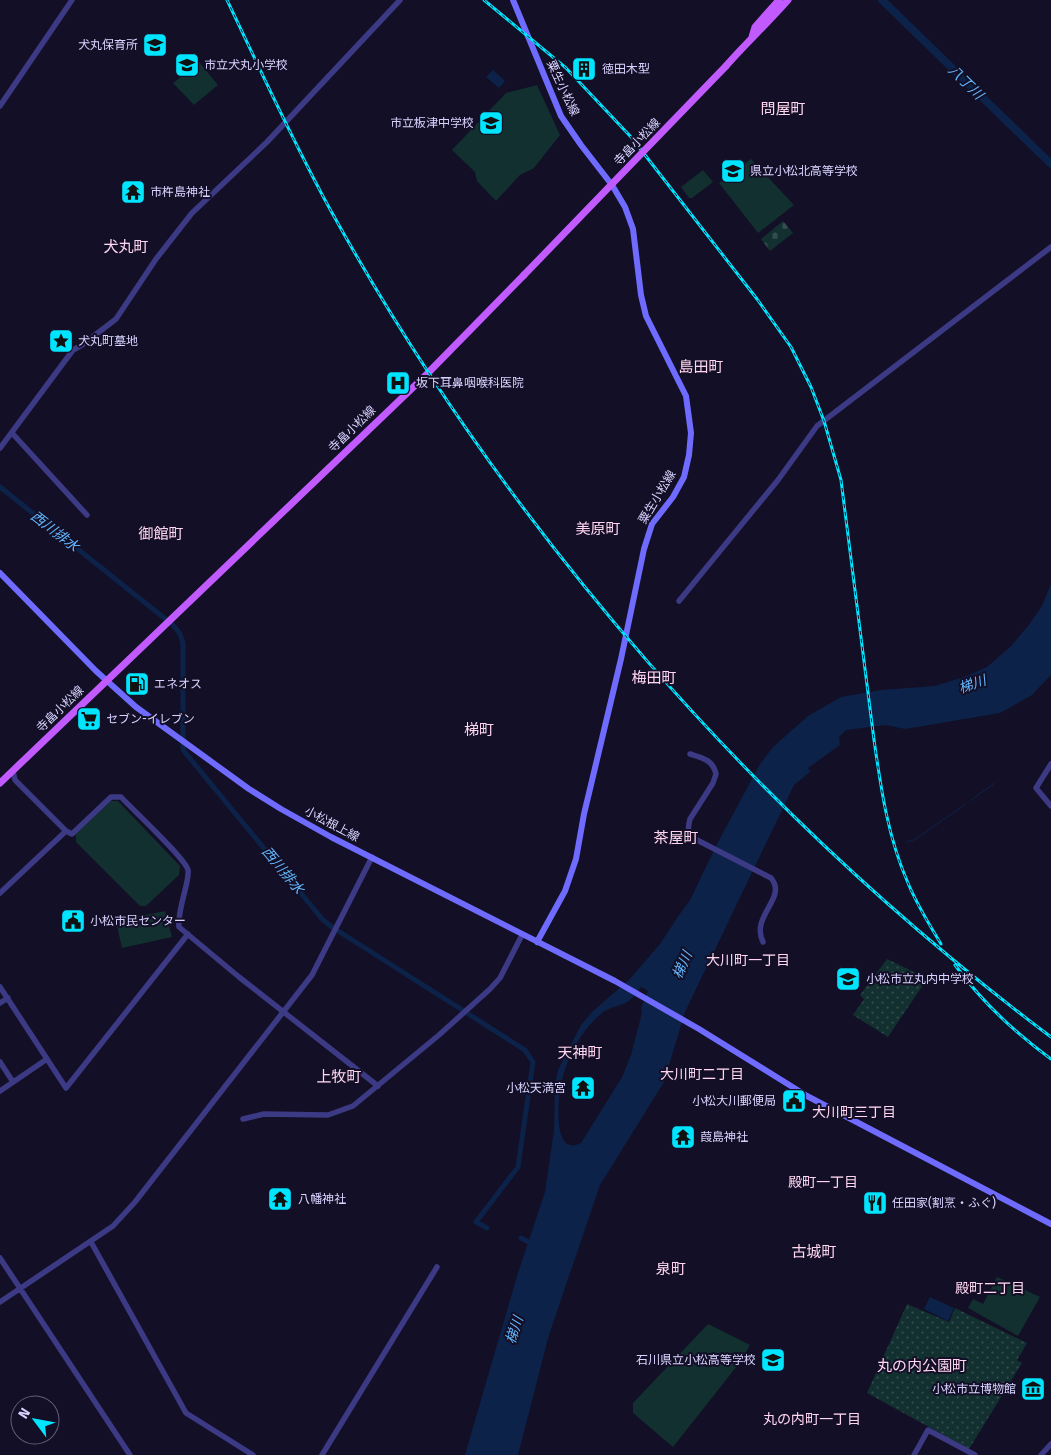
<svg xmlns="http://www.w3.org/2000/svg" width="1051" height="1455" viewBox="0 0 1051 1455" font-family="'Fira Sans','Noto Sans JP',sans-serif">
<defs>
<pattern id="green-dots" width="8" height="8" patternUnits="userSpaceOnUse" patternTransform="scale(1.25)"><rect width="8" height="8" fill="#12302f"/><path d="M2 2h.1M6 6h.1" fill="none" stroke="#344d4e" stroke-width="1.8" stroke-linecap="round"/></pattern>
<pattern id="cemetery-stones" width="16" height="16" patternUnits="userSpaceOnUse" patternTransform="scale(1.25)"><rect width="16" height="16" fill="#12302f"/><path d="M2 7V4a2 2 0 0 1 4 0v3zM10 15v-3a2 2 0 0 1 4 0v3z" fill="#344d4e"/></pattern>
</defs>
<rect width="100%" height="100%" fill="#130f26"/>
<path fill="url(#green-dots)" d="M 887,959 L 920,975 L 923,985 L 888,1037 L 853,1015 L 864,999 L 860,995 Z
M 907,1304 L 949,1322 L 955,1308 L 1027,1343 L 1017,1360 L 1022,1363 L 969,1449 L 867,1393 Z"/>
<path fill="url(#cemetery-stones)" d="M 783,221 L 793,233 L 770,251 L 761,239 Z"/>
<path fill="#12302f" d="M 199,62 L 218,85 L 194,105 L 173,83 Z
M 537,85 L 560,135 L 534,168 L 520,175 L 496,201 L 477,181 L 475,172 L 452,150 L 506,93 Z
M 751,159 L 794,205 L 758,233 L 719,183 Z
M 703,170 L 713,182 L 692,198 L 689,198 L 681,187 Z
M 111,801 L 118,801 L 180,866 L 179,875 L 146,906 L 140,906 L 76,842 L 76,834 Z
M 165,911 L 172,937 L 122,948 L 116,921 Z
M 997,1277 L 1040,1297 L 1018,1336 L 968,1308 L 973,1299 L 983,1304 Z
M 708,1324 L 750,1345 L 741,1361 L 673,1447 L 633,1413 L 633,1403 Z"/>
<path fill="#0c2248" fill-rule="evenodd" d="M 493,70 L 505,81 L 499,88 L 486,77 Z
M 1051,584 L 1051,675 L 1032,695 L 1000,713 L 905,729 L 886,725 L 846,730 L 839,737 L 840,745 L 808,768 L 810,772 L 794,785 L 685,1012 L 664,1082 L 600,1185 L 549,1335 L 518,1455 L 465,1455 L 517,1276 L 545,1192 L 554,1130 L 555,1085 L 558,1070 L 581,1025 L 593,1011 L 629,980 L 660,944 L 677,918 L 690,900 L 717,844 L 760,764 L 773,747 L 808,716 L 841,697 L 881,690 L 935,686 L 967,676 L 987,667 L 1011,646 L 1028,626 L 1042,606 ZM 641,987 L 648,991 L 641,1008 L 642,1013 L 631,1055 L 622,1077 L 581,1143 C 569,1149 563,1143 560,1131 C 553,1090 569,1041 601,1014 C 609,1006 625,1006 631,999 C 635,996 638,991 641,987 Z
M 930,1297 L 954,1308 L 948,1321 L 924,1309 Z"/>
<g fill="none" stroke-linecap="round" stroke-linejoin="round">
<path stroke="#0c2248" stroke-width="1" d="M 970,801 L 995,783
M 906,842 L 914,840 L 966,804"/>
<path stroke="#0c2248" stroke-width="5" d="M 0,487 L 173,625 L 180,634 L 183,643 L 183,750 L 323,920 L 332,927 L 525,1050 L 533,1062 L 518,1167 L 476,1222 L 487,1228
M 521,1238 L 534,1245"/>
<path stroke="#0c2248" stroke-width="8" d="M 882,0 L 1051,164"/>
<path stroke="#3d3a85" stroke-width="5.5" d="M 0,106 L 72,0
M 12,433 L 87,515
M 0,448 L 73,350 L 82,345 L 116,319 L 156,259 L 192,213 L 267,142 L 400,0
M 679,601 L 778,480 L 817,426 L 1051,247
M 690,754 C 703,758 713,760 716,774 L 713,783 L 690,819 C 687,829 688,834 697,840 L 771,878 C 788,898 750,916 763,942
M 1051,764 L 1036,788 L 1051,806
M 13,771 L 15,780 L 66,831 L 72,834 L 111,797 L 121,797 C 132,809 185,858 188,870 C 190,881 177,910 179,927 L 239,977 L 378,1086
M 0,893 L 66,831
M 0,987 L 66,1088 L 188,934
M 0,1003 L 8,998
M 0,1062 L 13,1082
M 0,1091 L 47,1059
M 243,1119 L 264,1114 L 328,1115 L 353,1106 L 439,1035 L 490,989 L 500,978 L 522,935
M 91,1242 L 186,1413 L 253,1455
M 0,1258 L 130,1455
M 0,1302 L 113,1226 L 135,1202 L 312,975 L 372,857
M 322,1455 L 437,1267
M 914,1455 L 928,1430 L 975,1455
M 1041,1455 L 1051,1444"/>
<path stroke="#6f6bff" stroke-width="6" d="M 513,0 L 561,116 L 581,145 L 612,185 L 625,207 L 633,229 L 641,295 L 646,316 L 686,396 L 691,433 L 689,455 L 684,477 L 673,497 L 652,524 L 644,549 L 621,659 L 584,814 L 576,859 L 565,891 L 537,942
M 0,573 L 96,671 L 136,707 L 249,789 L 281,809 L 331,837 L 615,981 L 699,1029 L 807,1096 L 1051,1224"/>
<path stroke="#c25bff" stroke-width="7" d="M 752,37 L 755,27 L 779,0
M 726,66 C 746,43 768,23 788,0
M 0,783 L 427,374 L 524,275"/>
<defs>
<path id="rail" d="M 227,0 C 261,71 293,142 331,211 C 509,532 758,817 1051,1037
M 484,0 L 566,68 L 631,137 L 757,299 L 791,347 L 811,387 L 824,421 L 841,480 L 874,740 C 881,789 888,838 908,883 C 917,905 929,924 941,944
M 955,965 C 982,1002 1014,1032 1051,1059"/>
</defs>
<use href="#rail" stroke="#00e5ff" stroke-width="3"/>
<use href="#rail" stroke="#130f26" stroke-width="1" stroke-dasharray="4" stroke-linecap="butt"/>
<path stroke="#c25bff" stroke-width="7" d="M 524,275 L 726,66"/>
</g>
<defs>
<symbol id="school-square" viewBox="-11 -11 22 22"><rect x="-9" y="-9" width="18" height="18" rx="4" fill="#00e5ff" stroke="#130f26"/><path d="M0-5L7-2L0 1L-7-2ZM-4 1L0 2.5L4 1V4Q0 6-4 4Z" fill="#111"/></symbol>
<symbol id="building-square" viewBox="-11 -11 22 22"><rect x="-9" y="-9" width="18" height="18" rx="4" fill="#00e5ff" stroke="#130f26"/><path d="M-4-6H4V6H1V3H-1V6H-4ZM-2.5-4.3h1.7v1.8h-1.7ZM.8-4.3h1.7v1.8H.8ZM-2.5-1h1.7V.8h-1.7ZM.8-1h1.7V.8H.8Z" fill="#111"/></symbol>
<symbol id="temple-square" viewBox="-11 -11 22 22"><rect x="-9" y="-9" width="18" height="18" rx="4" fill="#00e5ff" stroke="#130f26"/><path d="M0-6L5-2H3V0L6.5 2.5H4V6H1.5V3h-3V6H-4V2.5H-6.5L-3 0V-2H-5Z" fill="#111"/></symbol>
<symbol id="sight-square" viewBox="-11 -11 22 22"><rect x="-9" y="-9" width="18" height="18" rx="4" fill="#00e5ff" stroke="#130f26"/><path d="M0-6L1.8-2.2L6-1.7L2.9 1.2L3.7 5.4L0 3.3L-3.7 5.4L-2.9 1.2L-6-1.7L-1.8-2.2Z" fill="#111"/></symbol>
<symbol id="hospital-square" viewBox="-11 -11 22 22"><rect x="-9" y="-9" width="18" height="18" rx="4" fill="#00e5ff" stroke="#130f26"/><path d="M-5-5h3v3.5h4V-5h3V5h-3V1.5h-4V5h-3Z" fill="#111"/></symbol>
<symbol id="fuel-square" viewBox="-11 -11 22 22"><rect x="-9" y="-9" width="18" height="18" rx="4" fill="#00e5ff" stroke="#130f26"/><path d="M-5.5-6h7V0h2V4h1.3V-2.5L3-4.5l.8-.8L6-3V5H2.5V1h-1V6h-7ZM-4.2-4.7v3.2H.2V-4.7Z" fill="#111"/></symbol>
<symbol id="supermarket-square" viewBox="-11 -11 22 22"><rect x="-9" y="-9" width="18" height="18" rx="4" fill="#00e5ff" stroke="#130f26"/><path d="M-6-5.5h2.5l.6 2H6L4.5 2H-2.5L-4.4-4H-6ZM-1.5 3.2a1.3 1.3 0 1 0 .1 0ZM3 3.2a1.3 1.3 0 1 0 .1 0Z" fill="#111"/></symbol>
<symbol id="civic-square" viewBox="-11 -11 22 22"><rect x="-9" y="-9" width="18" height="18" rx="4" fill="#00e5ff" stroke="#130f26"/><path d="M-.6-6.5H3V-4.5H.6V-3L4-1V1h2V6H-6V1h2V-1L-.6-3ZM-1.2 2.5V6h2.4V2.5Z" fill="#111"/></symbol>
<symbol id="restaurant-square" viewBox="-11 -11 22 22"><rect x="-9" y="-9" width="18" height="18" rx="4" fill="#00e5ff" stroke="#130f26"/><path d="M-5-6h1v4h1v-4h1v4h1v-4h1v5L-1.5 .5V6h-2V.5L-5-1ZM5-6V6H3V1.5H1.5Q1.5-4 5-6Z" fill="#111"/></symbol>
<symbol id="museum-square" viewBox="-11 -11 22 22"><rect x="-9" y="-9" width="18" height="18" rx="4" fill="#00e5ff" stroke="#130f26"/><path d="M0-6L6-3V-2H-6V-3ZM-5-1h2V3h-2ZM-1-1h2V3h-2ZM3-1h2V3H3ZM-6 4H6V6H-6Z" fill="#111"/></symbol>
</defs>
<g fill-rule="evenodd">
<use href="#school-square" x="141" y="31" width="28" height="28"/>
<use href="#school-square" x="173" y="51" width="28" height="28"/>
<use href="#building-square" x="570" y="55" width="28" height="28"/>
<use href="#school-square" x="477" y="109" width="28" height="28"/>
<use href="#school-square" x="719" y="157" width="28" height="28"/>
<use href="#temple-square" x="119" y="178" width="28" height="28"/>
<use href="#sight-square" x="47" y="327" width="28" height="28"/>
<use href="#hospital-square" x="384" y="369" width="28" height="28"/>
<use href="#fuel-square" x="123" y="670" width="28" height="28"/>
<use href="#supermarket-square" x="75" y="705" width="28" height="28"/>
<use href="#civic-square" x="59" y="907" width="28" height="28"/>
<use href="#school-square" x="834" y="965" width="28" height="28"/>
<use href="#temple-square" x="569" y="1074" width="28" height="28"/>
<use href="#civic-square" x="780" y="1087" width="28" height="28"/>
<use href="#temple-square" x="669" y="1123" width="28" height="28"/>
<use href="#temple-square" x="266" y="1185" width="28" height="28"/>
<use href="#restaurant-square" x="861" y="1189" width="28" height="28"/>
<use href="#school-square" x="759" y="1346" width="28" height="28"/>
<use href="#museum-square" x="1019" y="1375" width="28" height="28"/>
</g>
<g text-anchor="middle" stroke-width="4" stroke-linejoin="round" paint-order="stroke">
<g font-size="12" fill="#d9d4ff" stroke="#130f26" text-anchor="start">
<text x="138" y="49" text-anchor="end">犬丸保育所</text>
<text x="204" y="69">市立犬丸小学校</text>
<text x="602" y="73">徳田木型</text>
<text x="474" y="127" text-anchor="end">市立板津中学校</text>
<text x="750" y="175">県立小松北高等学校</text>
<text x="150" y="196">市杵島神社</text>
<text x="78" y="345">犬丸町墓地</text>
<text x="416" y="387">坂下耳鼻咽喉科医院</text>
<text x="154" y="688">エネオス</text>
<text x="106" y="723">セブン-イレブン</text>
<text x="90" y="925">小松市民センター</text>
<text x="866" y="983">小松市立丸内中学校</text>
<text x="566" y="1092" text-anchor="end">小松天満宮</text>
<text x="776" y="1105" text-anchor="end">小松大川郵便局</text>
<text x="700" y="1141">葭島神社</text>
<text x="298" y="1203">八幡神社</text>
<text x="892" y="1207">任田家(割烹・ふぐ)</text>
<text x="756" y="1364" text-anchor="end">石川県立小松高等学校</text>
<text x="1016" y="1393" text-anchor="end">小松市立博物館</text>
</g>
<g font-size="12" fill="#d9d4ff" stroke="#130f26">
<text transform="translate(563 88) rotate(65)" y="4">粟生小松線</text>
<text transform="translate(637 142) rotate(-46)" y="4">寺畠小松線</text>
<text transform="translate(352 429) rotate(-44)" y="4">寺畠小松線</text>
<text transform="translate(657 497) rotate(-59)" y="4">粟生小松線</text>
<text transform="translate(60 709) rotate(-44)" y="4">寺畠小松線</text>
<text transform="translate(332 824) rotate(28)" y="4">小松根上線</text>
</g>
<g font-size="14" font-style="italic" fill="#62b6ff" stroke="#130f26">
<text transform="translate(966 82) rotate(44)" y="5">八丁川</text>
<text transform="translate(55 531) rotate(38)" y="5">西川排水</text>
<text transform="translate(972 684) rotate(-19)" y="5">梯川</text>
<text transform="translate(283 870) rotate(50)" y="5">西川排水</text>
<text transform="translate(682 965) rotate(-66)" y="5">梯川</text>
<text transform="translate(514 1330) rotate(-72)" y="5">梯川</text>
</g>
<g font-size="14" fill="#ffd6f0" stroke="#130f26">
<text x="748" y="965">大川町一丁目</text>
<text x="702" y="1079">大川町二丁目</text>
<text x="854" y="1117">大川町三丁目</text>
<text x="823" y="1187">殿町一丁目</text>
<text x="990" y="1293">殿町二丁目</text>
<text x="812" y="1424">丸の内町一丁目</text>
</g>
<g font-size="15" fill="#ffd6f0" stroke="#130f26">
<text x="783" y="114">問屋町</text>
<text x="126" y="252">犬丸町</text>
<text x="701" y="372">島田町</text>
<text x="598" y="534">美原町</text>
<text x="161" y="539">御館町</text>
<text x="654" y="683">梅田町</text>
<text x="479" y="735">梯町</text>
<text x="676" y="843">茶屋町</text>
<text x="580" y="1058">天神町</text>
<text x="339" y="1082">上牧町</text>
<text x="814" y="1257">古城町</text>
<text x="671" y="1274">泉町</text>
<text x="922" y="1371">丸の内公園町</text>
</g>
</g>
<g transform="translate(35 1420) rotate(302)"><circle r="24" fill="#130f26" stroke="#625e7d"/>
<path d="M0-4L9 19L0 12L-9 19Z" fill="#00e5ff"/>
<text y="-8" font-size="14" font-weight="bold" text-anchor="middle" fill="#d9d4ff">N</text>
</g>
</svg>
